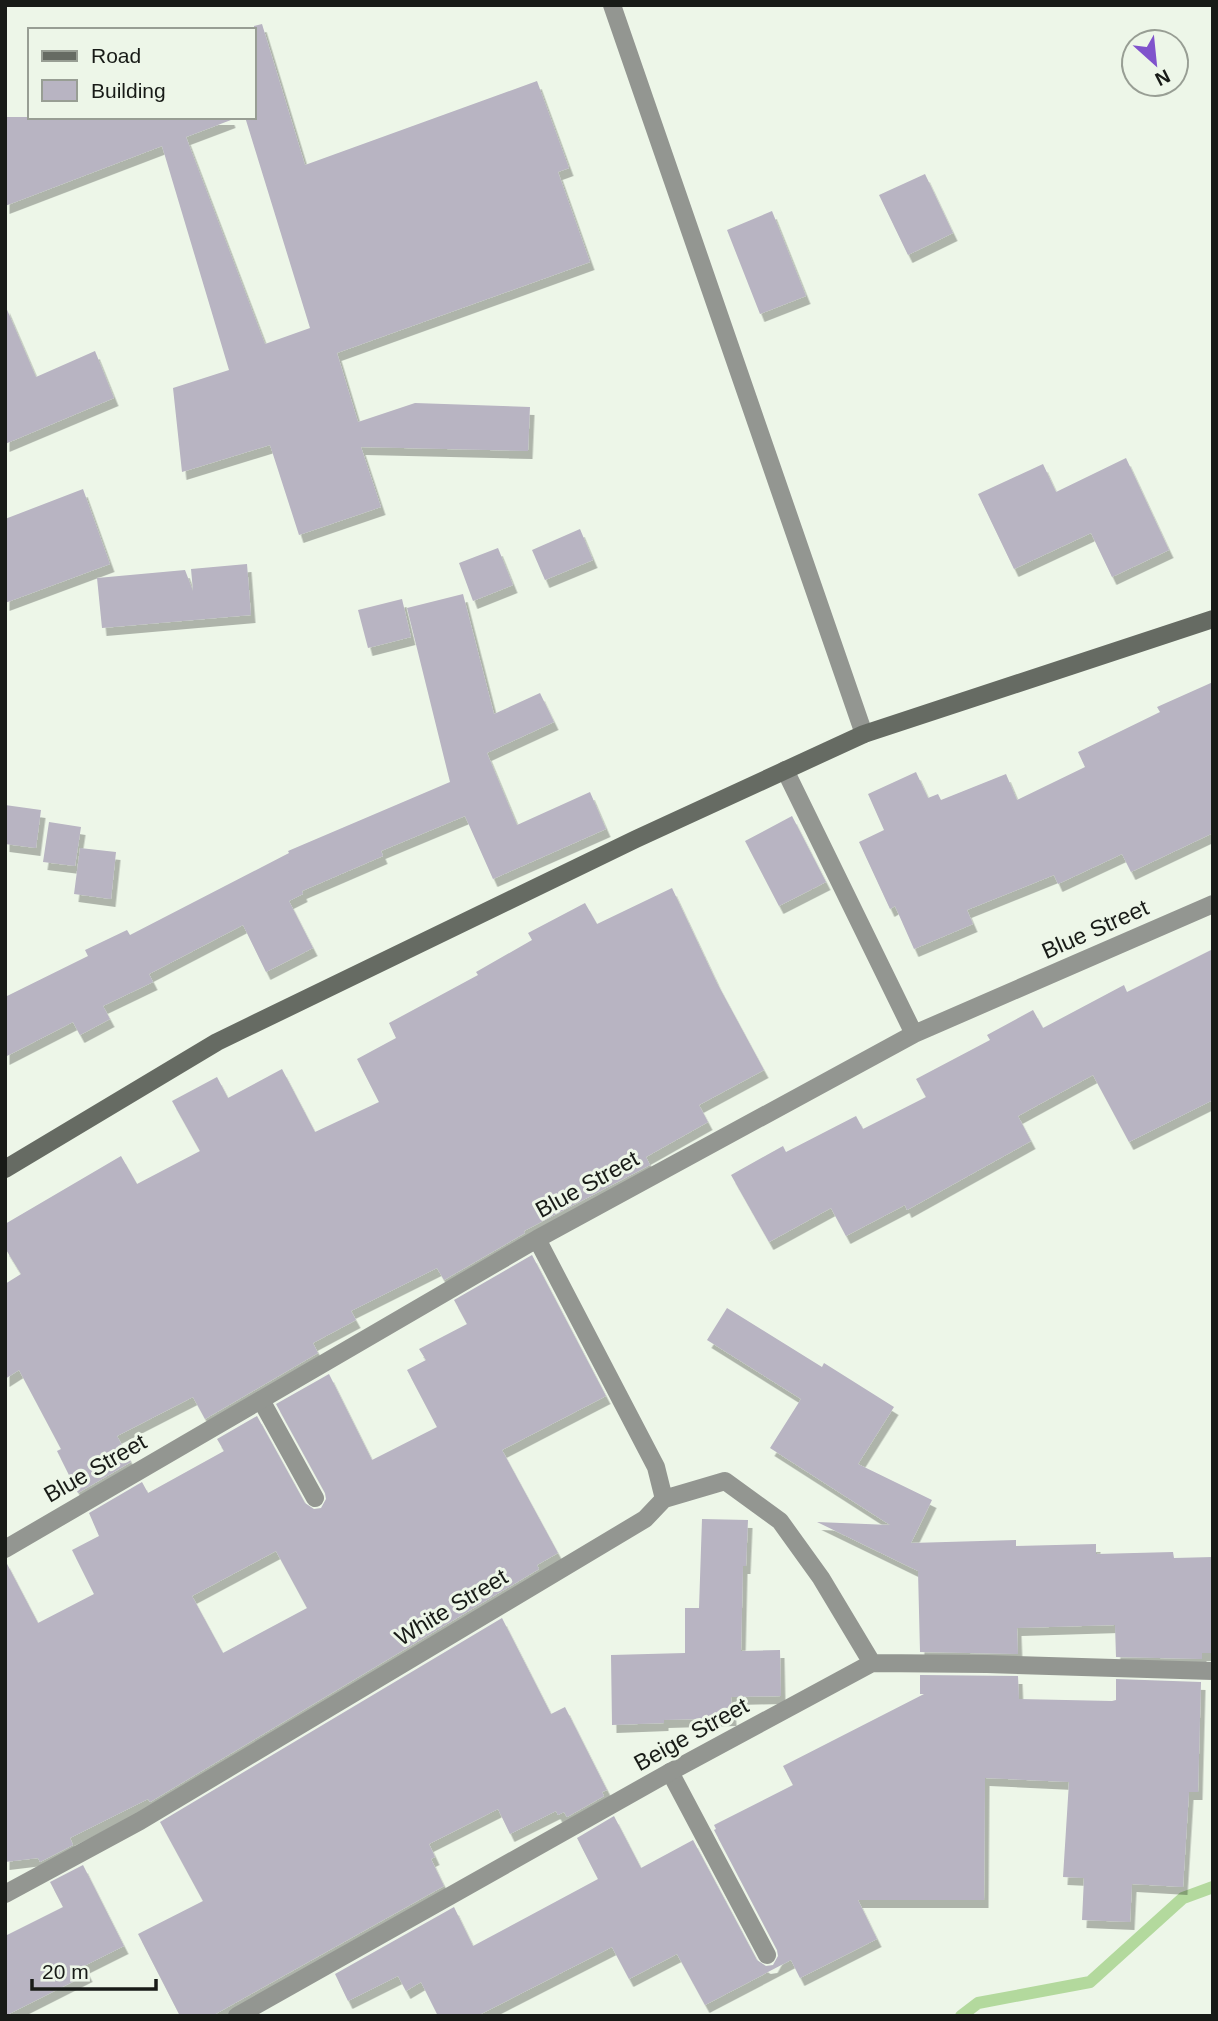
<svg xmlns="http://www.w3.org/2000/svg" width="1218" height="2021" viewBox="0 0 1218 2021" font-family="Helvetica,sans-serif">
<defs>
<filter id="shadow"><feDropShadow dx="4.5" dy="8" stdDeviation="0" flood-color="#0004"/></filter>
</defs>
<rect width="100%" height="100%" fill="#edf6e8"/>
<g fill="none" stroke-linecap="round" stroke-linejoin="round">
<path stroke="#b3d99d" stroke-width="12" d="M 961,2016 L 978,2003 L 1090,1982 L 1183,1898 L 1213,1887"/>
</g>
<path fill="#b8b4c2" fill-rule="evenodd" filter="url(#shadow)" d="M 262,24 L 305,165 L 537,81 L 569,168 L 558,172 L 590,262 L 337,353 L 358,422 L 415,403 L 530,407 L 528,451 L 361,447 L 381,507 L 299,535 L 270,445 L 182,472 L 173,388 L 229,370 L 162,146 L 5,206 L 5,117 L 230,117 L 231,120 L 186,137 L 265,344 L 310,328 L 245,117 L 254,117 L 254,26 Z
M 925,174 L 953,233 L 908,255 L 879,195 Z
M 772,211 L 806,296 L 760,314 L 727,230 Z
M 5,305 L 36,377 L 95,351 L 114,398 L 5,444 Z
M 1126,458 L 1169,550 L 1112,577 L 1091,533 L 1014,569 L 978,494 L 1043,464 L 1056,492 Z
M 83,489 L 110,564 L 5,603 L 5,519 Z
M 580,529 L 593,560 L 545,580 L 532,550 Z
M 498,548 L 513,585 L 473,601 L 459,563 Z
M 247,564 L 251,615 L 102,628 L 97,578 L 185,570 L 193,591 L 191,569 Z
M 463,594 L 494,714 L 540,693 L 554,722 L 487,753 L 517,825 L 590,792 L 606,829 L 493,879 L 465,816 L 381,851 L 383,856 L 302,891 L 303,894 L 289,901 L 313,948 L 266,972 L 243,925 L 149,974 L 153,982 L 103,1006 L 110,1019 L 80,1035 L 73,1022 L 5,1057 L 5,997 L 88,956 L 85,950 L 127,930 L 130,935 L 289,853 L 288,851 L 450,782 L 407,608 Z
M 402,599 L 411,637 L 368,648 L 358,610 Z
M 1213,682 L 1213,833 L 1131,872 L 1122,854 L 1058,884 L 1054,875 L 967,910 L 973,924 L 914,949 L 895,906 L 890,909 L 859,842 L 884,830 L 868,794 L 916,772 L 928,798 L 938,794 L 941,800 L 1006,774 L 1017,800 L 1085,767 L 1078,752 L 1160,712 L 1157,707 Z
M 5,805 L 41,810 L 36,848 L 5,844 Z
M 792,816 L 826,882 L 779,906 L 745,841 Z
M 49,822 L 81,827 L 75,866 L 43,862 Z
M 80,848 L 116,852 L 111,899 L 74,894 Z
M 672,888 L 717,983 L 764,1070 L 699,1105 L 708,1122 L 646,1157 L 650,1165 L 524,1231 L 525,1233 L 444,1280 L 437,1268 L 351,1311 L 356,1320 L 313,1343 L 318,1353 L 205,1419 L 193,1397 L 117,1436 L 131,1462 L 78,1493 L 57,1451 L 61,1449 L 19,1370 L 5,1379 L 5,1284 L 21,1274 L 5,1248 L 5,1224 L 121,1156 L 137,1184 L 200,1151 L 172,1101 L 217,1077 L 228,1098 L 282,1069 L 315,1132 L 379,1102 L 357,1059 L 396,1038 L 389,1023 L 478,975 L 476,972 L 532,940 L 528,933 L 585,903 L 597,924 Z
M 1213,949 L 1213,1100 L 1129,1142 L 1093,1075 L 1018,1116 L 1031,1141 L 907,1210 L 905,1205 L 846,1236 L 831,1208 L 769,1242 L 731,1175 L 783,1146 L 786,1152 L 856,1116 L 863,1129 L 926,1097 L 916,1079 L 990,1040 L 987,1035 L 1033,1010 L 1043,1028 L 1124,985 L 1127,992 Z
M 532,1255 L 606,1396 L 502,1450 L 558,1553 L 537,1565 L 539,1569 L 150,1802 L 148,1799 L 70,1838 L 73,1845 L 40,1862 L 38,1858 L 5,1862 L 5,1560 L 38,1623 L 94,1594 L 72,1550 L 99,1536 L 89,1513 L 142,1482 L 148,1493 L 224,1451 L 217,1439 L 257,1416 L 305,1503 L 314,1509 L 321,1508 L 326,1499 L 325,1493 L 276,1404 L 329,1374 L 372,1460 L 437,1427 L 407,1370 L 426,1360 L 419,1349 L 467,1324 L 454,1300 ZM 276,1551 L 307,1608 L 223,1653 L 192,1596 Z
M 727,1308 L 822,1367 L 824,1363 L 894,1407 L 858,1464 L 932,1500 L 911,1543 L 1016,1540 L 1016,1546 L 1096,1544 L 1096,1554 L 1173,1552 L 1174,1558 L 1213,1557 L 1213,1653 L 1202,1653 L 1202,1659 L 1116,1657 L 1115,1625 L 1017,1628 L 1018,1654 L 920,1652 L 918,1571 L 817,1522 L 890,1525 L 770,1448 L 801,1399 L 707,1340 Z
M 702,1519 L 748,1520 L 746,1566 L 743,1566 L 741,1651 L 780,1650 L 781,1696 L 731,1697 L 732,1718 L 664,1720 L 664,1723 L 612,1725 L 611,1655 L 685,1653 L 685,1608 L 699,1608 Z
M 502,1618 L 551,1714 L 565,1707 L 607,1790 L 602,1792 L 604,1796 L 567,1817 L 564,1812 L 558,1815 L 556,1811 L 510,1834 L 498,1809 L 429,1844 L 435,1857 L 431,1859 L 444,1886 L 212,2016 L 180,2016 L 138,1934 L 203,1901 L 160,1822 Z
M 920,1675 L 1018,1676 L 1019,1699 L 1112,1701 L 1116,1700 L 1116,1679 L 1201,1682 L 1198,1792 L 1189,1792 L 1183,1887 L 1132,1884 L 1130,1922 L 1082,1920 L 1084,1878 L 1063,1877 L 1069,1782 L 985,1778 L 984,1900 L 858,1900 L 877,1939 L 800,1978 L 791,1960 L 705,2005 L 677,1954 L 629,1979 L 612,1947 L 477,2016 L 438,2016 L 421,1982 L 406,1991 L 398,1976 L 348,2001 L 335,1974 L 454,1907 L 473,1946 L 598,1879 L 577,1838 L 614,1816 L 641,1868 L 693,1840 L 757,1960 L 766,1966 L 773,1965 L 778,1956 L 777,1950 L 714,1830 L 716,1829 L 714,1825 L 793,1785 L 783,1766 L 924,1694 L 920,1694 Z
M 83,1865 L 124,1946 L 84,1966 L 88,1974 L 5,2016 L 5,1936 L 63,1907 L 50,1882 Z"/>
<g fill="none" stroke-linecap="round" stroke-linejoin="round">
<path stroke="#939691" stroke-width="18" d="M 612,5 L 864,734
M 261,1400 L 315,1498
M 670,1772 L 767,1955"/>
<path stroke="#939691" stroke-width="18" d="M 785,770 L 914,1034
M 664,1499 L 725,1481 L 780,1521 L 821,1578 L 872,1663
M 5,1549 L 537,1239 L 914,1034 L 1213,904
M 5,1894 L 140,1821 L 645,1519 L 664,1499 L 656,1467 L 537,1239
M 237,2016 L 670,1772 L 872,1663 L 987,1664 L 1213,1671"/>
<path stroke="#666b63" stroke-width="18" d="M 5,1169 L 217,1042 L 636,839 L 864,734 L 1213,619"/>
</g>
<g text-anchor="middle" stroke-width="6" stroke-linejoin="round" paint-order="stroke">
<g font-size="23" fill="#181b17" stroke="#edf6e8">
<text transform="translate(1095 929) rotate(-24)" y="8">Blue Street</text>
<text transform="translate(587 1184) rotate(-29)" y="8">Blue Street</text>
<text transform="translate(95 1468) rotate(-30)" y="8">Blue Street</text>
<text transform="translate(451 1607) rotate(-31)" y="8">White Street</text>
<text transform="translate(691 1734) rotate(-29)" y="8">Beige Street</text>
</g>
</g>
<rect width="1218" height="2021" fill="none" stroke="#181b17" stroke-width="14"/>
<rect x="28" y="28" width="228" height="91" fill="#edf6e8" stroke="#989e94" stroke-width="2"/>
<rect x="42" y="51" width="35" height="10" fill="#666b63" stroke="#989e94" stroke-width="2"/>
<text x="91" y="63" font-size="21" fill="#181b17">Road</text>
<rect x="42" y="80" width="35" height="21" fill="#b8b4c2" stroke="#989e94" stroke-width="2"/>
<text x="91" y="98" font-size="21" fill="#181b17">Building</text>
<g transform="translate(1155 63) rotate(153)"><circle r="33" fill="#edf6e8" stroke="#989e94" stroke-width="2"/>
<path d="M0-5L12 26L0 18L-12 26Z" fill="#8053cc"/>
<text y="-10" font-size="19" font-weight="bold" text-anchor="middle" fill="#181b17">N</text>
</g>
<path d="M32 1979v10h124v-10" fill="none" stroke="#181b17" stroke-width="3.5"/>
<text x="42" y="1979" font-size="21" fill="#181b17" stroke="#edf6e8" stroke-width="5" paint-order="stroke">20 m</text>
</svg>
